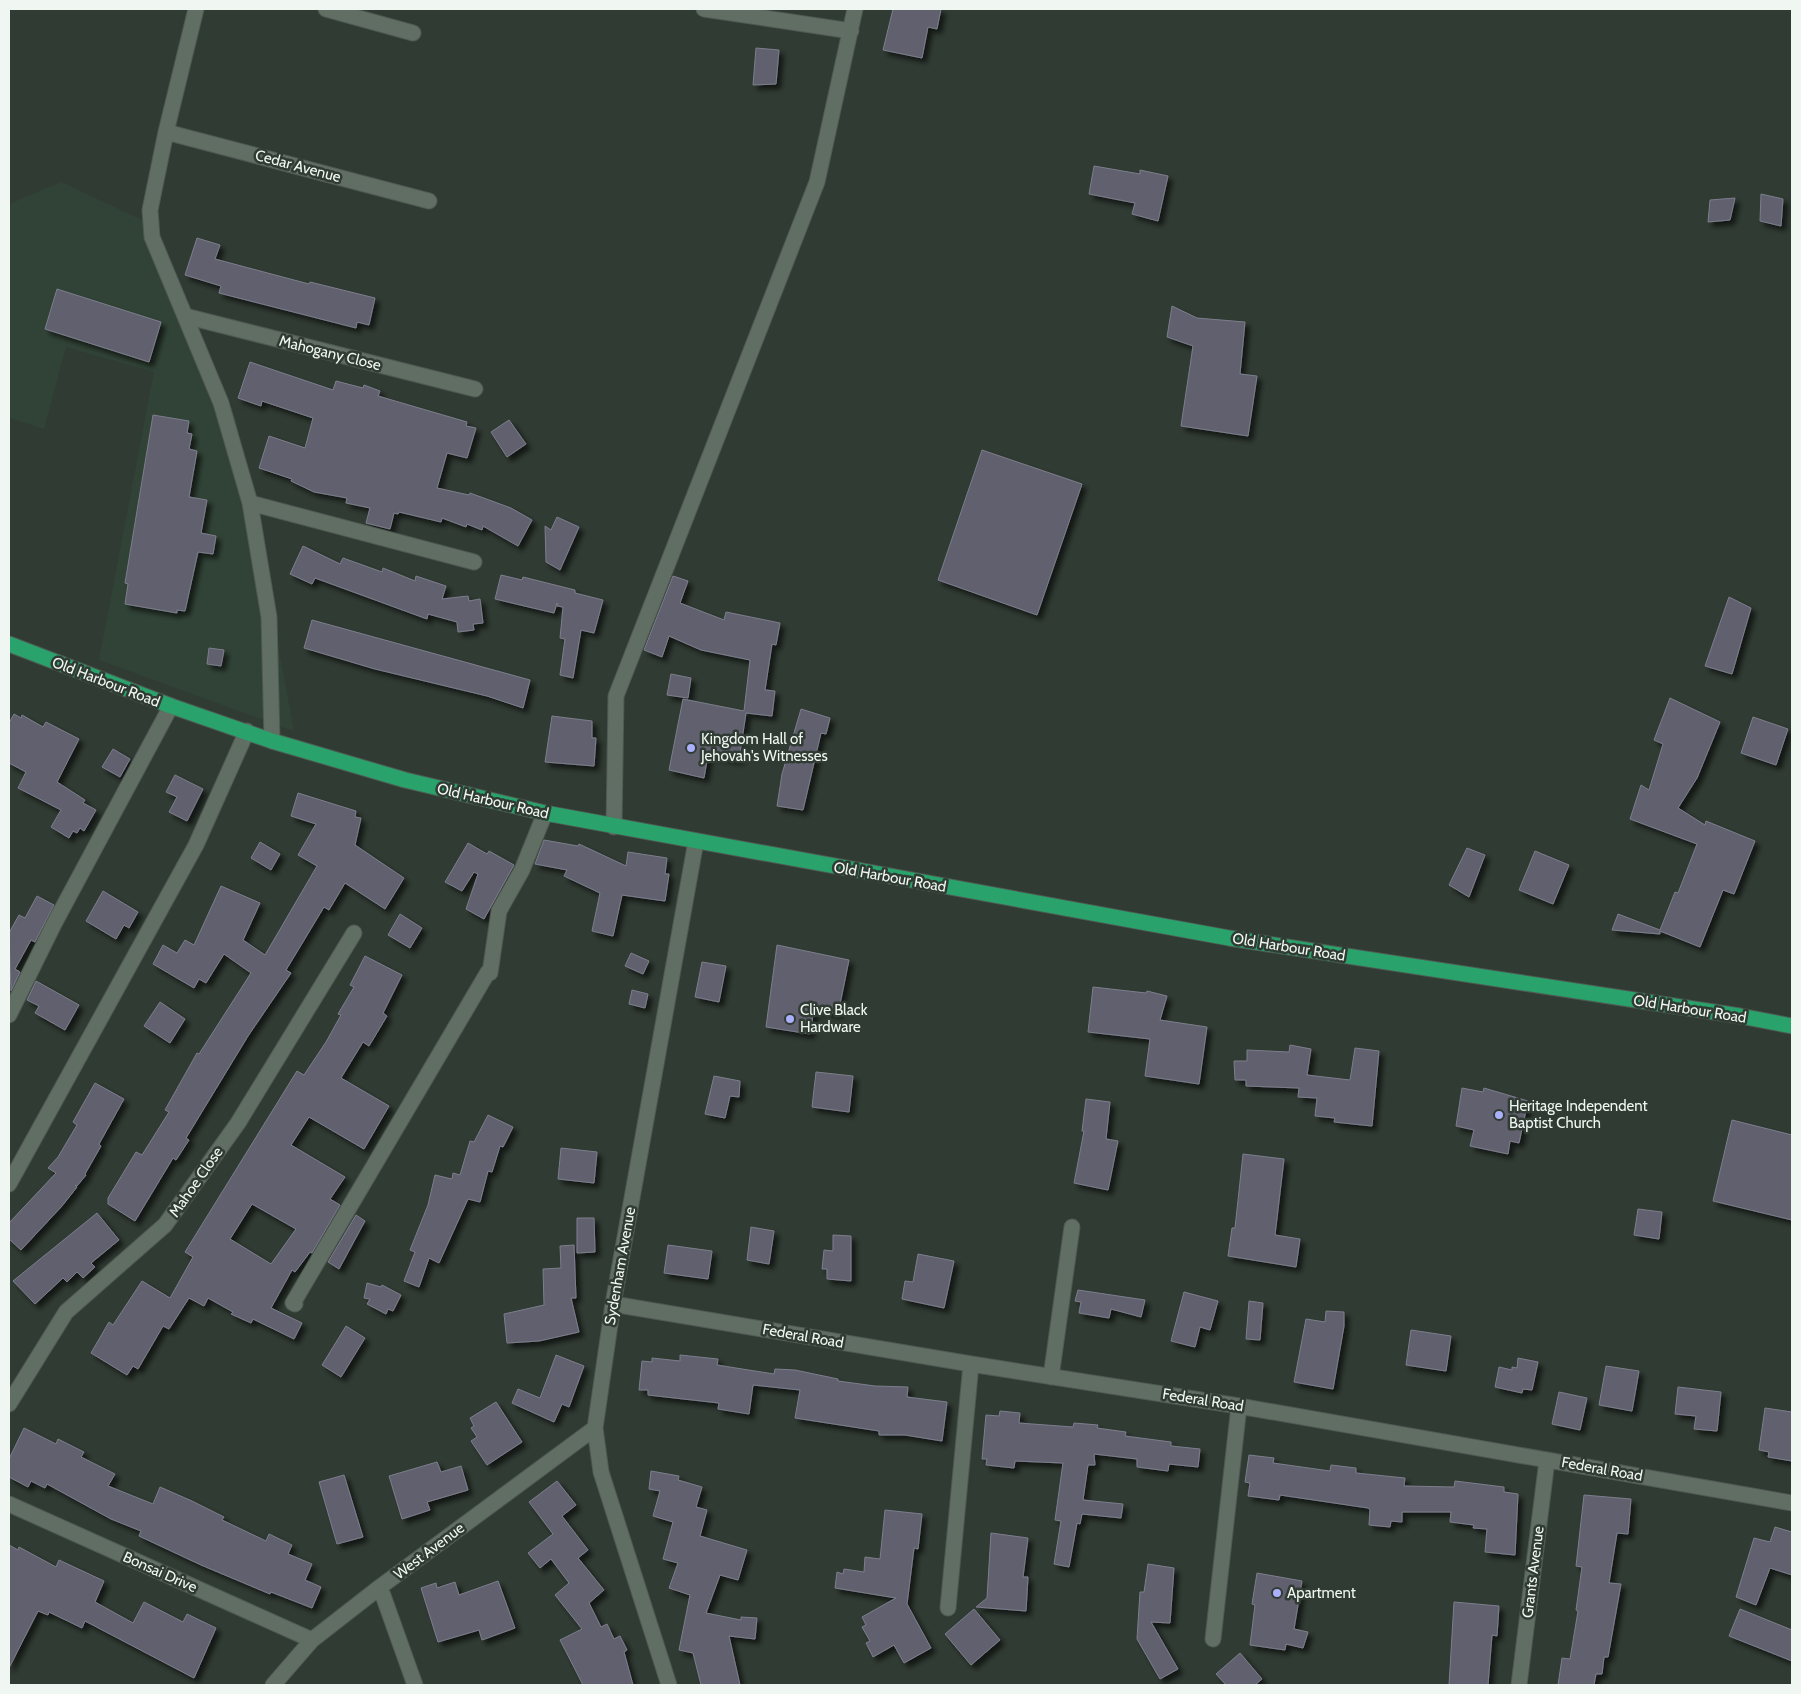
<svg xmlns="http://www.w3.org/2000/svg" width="1801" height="1694" viewBox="0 0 1801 1694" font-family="Cabin,sans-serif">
<defs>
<filter id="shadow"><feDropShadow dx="4.5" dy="4.5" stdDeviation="2.5" flood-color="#0009"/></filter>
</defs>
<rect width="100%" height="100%" fill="#303b33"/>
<path fill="#314336" d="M 61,182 L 157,227 L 236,419 L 294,731 L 99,660 L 154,372 L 66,347 L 44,429 L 9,418 L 9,204 Z"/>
<path fill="#60616e" stroke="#7d7e8c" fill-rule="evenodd" filter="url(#shadow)" d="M 893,9 L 941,9 L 937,29 L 928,27 L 922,58 L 883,50 Z
M 756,48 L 779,50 L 776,84 L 753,85 Z
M 1094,166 L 1140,174 L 1140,170 L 1168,176 L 1158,221 L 1132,214 L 1135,203 L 1089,194 Z
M 1761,194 L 1783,199 L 1781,226 L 1760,221 Z
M 1735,198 L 1730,220 L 1708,222 L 1710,200 Z
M 197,238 L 220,245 L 215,259 L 309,284 L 310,282 L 375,298 L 369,325 L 357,322 L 356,328 L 219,293 L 221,286 L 185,275 Z
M 57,289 L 161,322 L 149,362 L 45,329 Z
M 1172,306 L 1197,318 L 1245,322 L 1240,374 L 1257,376 L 1248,436 L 1181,426 L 1193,346 L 1167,337 Z
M 250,362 L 333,390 L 336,381 L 363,388 L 364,385 L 380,391 L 378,396 L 467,422 L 466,426 L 476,428 L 467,458 L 447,453 L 437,488 L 469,495 L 470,493 L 511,508 L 532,520 L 518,546 L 483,526 L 482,530 L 467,524 L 466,527 L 442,518 L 441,522 L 399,512 L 398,514 L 394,513 L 390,529 L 366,523 L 370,508 L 346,503 L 347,498 L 314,492 L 291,481 L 292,479 L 259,468 L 269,436 L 305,448 L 313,418 L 262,401 L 261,406 L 238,398 Z
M 153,415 L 189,421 L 187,433 L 192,434 L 189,449 L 197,451 L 189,497 L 207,500 L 201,533 L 216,536 L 213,554 L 198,552 L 185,611 L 177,610 L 177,613 L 125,604 L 128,584 L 125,583 Z
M 509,420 L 526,444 L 507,457 L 491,432 Z
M 982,450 L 1082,484 L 1037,615 L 938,580 Z
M 557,517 L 579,527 L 560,570 L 546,562 L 545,526 L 551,530 Z
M 303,546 L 340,564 L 343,558 L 382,572 L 383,568 L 415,581 L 416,576 L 446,586 L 442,599 L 468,596 L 469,601 L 480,599 L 483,623 L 473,624 L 474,630 L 458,632 L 457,622 L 428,614 L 427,619 L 315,578 L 312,584 L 290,574 Z
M 501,575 L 522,580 L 523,577 L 575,590 L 575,593 L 603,600 L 594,633 L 581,630 L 573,678 L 560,675 L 565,639 L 560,638 L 563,607 L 557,606 L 557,603 L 554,613 L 495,599 Z
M 673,576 L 688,581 L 680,603 L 724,620 L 726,612 L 780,623 L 776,645 L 772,644 L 765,690 L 775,691 L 772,716 L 746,713 L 739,760 L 708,755 L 704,778 L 669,770 L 683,699 L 744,711 L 750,660 L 701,650 L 669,636 L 662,657 L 644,650 Z
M 1729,597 L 1751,608 L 1732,674 L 1705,666 Z
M 312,620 L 530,680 L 523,708 L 487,696 L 375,669 L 304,648 Z
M 209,648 L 224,650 L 221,666 L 207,664 Z
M 671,674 L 691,678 L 688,698 L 667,695 Z
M 1670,698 L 1720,722 L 1697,778 L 1678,808 L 1705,825 L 1706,821 L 1755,841 L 1734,894 L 1723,890 L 1700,947 L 1660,931 L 1660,934 L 1612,930 L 1618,914 L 1660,930 L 1675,892 L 1678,893 L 1697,844 L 1630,819 L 1641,785 L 1649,790 L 1663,744 L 1654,740 Z
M 801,709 L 830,718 L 826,734 L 821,733 L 803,810 L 777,806 L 782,774 Z
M 14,714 L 21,718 L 22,715 L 43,727 L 46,722 L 79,739 L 57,782 L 85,800 L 83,803 L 96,810 L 84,831 L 80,828 L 77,833 L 73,831 L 69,838 L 51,827 L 61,810 L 18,788 L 26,772 L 9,763 L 9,723 Z
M 552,716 L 592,721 L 592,738 L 596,738 L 594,766 L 545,762 Z
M 1753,717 L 1788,729 L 1776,765 L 1741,753 Z
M 113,749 L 130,759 L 120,777 L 102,767 Z
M 175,775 L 203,789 L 187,821 L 169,812 L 177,797 L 166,792 Z
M 298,793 L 356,811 L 355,817 L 361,818 L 355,845 L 404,878 L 385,909 L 345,883 L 329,910 L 324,907 L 286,970 L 291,973 L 248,1036 L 186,1138 L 189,1140 L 176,1160 L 173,1158 L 135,1221 L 108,1204 L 108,1198 L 136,1152 L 142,1155 L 169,1112 L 165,1110 L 197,1053 L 199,1054 L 251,973 L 224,954 L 206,983 L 199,979 L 194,988 L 153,964 L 163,945 L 177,953 L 185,940 L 194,945 L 221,886 L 260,903 L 243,940 L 265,955 L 317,866 L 298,855 L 316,824 L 291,816 Z
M 544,840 L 578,846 L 579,844 L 626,866 L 628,852 L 667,858 L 665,874 L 669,874 L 665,901 L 622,895 L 613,936 L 592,931 L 600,893 L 564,876 L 567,870 L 535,864 Z
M 260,842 L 280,854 L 271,870 L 251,858 Z
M 468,843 L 487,854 L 489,851 L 514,865 L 484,919 L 466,909 L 478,874 L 474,872 L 462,891 L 445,882 Z
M 1467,848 L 1485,855 L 1469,897 L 1449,885 Z
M 1535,851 L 1569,865 L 1553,904 L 1519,890 Z
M 103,891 L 138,912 L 129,928 L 124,925 L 116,939 L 86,921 Z
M 37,896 L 54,905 L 35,942 L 31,940 L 15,969 L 20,972 L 11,991 L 9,933 L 19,915 L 25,918 Z
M 400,914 L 422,928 L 410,948 L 388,935 Z
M 777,945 L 849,960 L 838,1014 L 814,1009 L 810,1034 L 766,1027 Z
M 631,953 L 649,961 L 643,974 L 625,966 Z
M 365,956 L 402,975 L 383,1013 L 387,1016 L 369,1046 L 363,1042 L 341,1078 L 389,1106 L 364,1149 L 309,1117 L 291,1145 L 345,1177 L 330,1199 L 340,1205 L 312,1253 L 310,1252 L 295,1272 L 292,1270 L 271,1308 L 302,1323 L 294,1339 L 253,1319 L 251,1323 L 231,1314 L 233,1312 L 208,1298 L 204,1306 L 189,1298 L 169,1329 L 163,1326 L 138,1369 L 133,1366 L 127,1375 L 91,1353 L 109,1322 L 113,1325 L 142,1281 L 170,1298 L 193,1257 L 185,1252 L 297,1071 L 304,1075 L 326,1042 L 341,1015 L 338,1014 L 354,987 L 350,985 ZM 252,1204 L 296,1229 L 271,1264 L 230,1239 Z
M 702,962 L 726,966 L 719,1002 L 695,997 Z
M 36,981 L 79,1005 L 65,1030 L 35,1013 L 39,1006 L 27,1000 Z
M 1093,987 L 1146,993 L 1147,991 L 1167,996 L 1160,1020 L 1207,1027 L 1199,1084 L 1145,1076 L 1150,1039 L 1088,1032 Z
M 632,990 L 648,994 L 645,1008 L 629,1004 Z
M 160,1002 L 185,1019 L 170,1043 L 144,1026 Z
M 1290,1045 L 1311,1049 L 1307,1075 L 1350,1080 L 1355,1048 L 1379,1051 L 1372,1126 L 1334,1122 L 1335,1118 L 1315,1116 L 1317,1098 L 1298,1097 L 1299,1088 L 1246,1086 L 1246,1080 L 1235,1080 L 1234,1061 L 1247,1061 L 1247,1050 L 1289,1052 Z
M 816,1072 L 853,1076 L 849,1112 L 812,1107 Z
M 714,1076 L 740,1081 L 739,1097 L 730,1096 L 725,1118 L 705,1114 Z
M 95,1083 L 124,1099 L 99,1144 L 101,1146 L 85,1174 L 86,1175 L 77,1186 L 75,1185 L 77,1187 L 62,1206 L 21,1250 L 9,1239 L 9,1223 L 56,1173 L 48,1168 L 58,1157 L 77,1125 L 73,1122 Z
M 1462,1088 L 1483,1092 L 1484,1088 L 1528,1101 L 1519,1143 L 1510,1141 L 1508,1154 L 1470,1146 L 1474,1130 L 1456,1126 Z
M 1086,1099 L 1110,1102 L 1106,1139 L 1118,1141 L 1108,1190 L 1074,1183 L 1084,1131 L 1082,1131 Z
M 488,1115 L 513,1127 L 503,1147 L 500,1146 L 492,1172 L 488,1171 L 480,1202 L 468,1199 L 439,1263 L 429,1258 L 419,1287 L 404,1281 L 415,1252 L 410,1250 L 428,1205 L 435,1175 L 452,1179 L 453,1173 L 460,1175 L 470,1141 L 474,1142 Z
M 1732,1120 L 1792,1135 L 1792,1220 L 1713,1201 Z
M 561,1148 L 597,1152 L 594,1183 L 558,1179 Z
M 1243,1154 L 1284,1159 L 1275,1235 L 1300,1239 L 1296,1267 L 1228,1256 L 1232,1228 L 1235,1228 Z
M 1638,1209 L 1662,1212 L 1659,1239 L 1634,1235 Z
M 97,1213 L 119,1240 L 91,1263 L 95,1267 L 83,1278 L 77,1272 L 67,1282 L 63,1278 L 35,1304 L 13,1281 Z
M 356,1215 L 365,1221 L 339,1269 L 328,1262 Z
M 577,1218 L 594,1218 L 595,1252 L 577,1253 Z
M 751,1227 L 774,1231 L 769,1264 L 747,1260 Z
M 833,1235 L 851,1236 L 851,1281 L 827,1279 L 827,1269 L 822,1269 L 824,1250 L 833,1251 Z
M 574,1245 L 576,1298 L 571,1298 L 579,1332 L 539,1341 L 507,1343 L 504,1314 L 544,1305 L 543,1269 L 561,1268 L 560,1246 Z
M 668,1245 L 712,1251 L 708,1279 L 664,1273 Z
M 918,1254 L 954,1261 L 944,1308 L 902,1299 L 905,1281 L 913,1282 Z
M 367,1283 L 381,1287 L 382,1285 L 401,1295 L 393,1311 L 388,1309 L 386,1314 L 367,1304 L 370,1299 L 364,1298 Z
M 1078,1290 L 1145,1300 L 1141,1317 L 1111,1309 L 1109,1318 L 1079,1313 L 1081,1302 L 1075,1301 Z
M 1184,1292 L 1218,1301 L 1210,1330 L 1200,1327 L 1195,1347 L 1171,1341 Z
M 1249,1301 L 1263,1303 L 1260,1340 L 1246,1339 Z
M 1326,1311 L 1344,1312 L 1344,1326 L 1333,1389 L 1294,1382 L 1306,1319 L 1325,1322 Z
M 346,1326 L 365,1338 L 341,1377 L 322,1365 Z
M 1411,1330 L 1451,1336 L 1446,1371 L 1406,1365 Z
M 556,1355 L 584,1366 L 569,1407 L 562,1404 L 554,1422 L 512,1403 L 518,1389 L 540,1398 Z
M 680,1355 L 718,1359 L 717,1365 L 774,1374 L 775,1369 L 795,1370 L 838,1379 L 838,1381 L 875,1386 L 908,1387 L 907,1397 L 947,1402 L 942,1441 L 905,1435 L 879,1435 L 879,1431 L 795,1418 L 800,1390 L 753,1385 L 749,1414 L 718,1409 L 719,1403 L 648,1395 L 648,1390 L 639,1390 L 642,1361 L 652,1362 L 652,1358 L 680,1361 Z
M 1518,1358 L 1538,1362 L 1532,1390 L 1523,1389 L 1522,1393 L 1495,1387 L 1499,1367 L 1512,1370 L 1512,1367 L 1517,1368 Z
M 1606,1366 L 1639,1371 L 1632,1411 L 1599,1405 Z
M 1678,1387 L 1721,1392 L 1717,1431 L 1694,1429 L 1696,1416 L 1675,1414 Z
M 1559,1392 L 1587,1398 L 1580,1430 L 1552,1424 Z
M 496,1402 L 522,1442 L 487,1465 L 471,1441 L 477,1437 L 471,1428 L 474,1426 L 470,1418 Z
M 1765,1408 L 1792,1412 L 1792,1461 L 1768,1457 L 1769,1452 L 1759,1450 Z
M 1000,1411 L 1020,1413 L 1019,1423 L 1073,1427 L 1074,1423 L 1098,1425 L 1097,1428 L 1126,1432 L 1125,1436 L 1171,1442 L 1171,1446 L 1200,1449 L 1198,1467 L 1169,1464 L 1168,1471 L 1137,1467 L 1137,1459 L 1094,1454 L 1095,1465 L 1088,1465 L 1083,1500 L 1123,1504 L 1121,1518 L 1082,1514 L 1080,1524 L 1077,1523 L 1069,1567 L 1054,1564 L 1061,1521 L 1055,1520 L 1063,1463 L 1015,1461 L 1014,1468 L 986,1465 L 987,1459 L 982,1459 L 986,1415 L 999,1416 Z
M 24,1428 L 56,1444 L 58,1439 L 84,1452 L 81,1457 L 115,1474 L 108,1486 L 153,1504 L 160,1487 L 192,1501 L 224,1517 L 222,1520 L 266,1541 L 269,1534 L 292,1545 L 288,1554 L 312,1564 L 305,1580 L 321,1587 L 312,1608 L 271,1592 L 270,1594 L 201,1565 L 139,1536 L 141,1531 L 111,1519 L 47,1484 L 45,1488 L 31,1481 L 28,1487 L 9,1477 L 9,1459 Z
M 1249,1455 L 1274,1458 L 1273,1463 L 1330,1471 L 1331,1465 L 1356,1468 L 1356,1473 L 1405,1478 L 1404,1486 L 1454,1487 L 1455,1481 L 1504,1487 L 1504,1492 L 1518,1494 L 1515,1555 L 1485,1552 L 1487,1529 L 1473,1528 L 1474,1525 L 1450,1522 L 1451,1512 L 1402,1512 L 1402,1522 L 1391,1521 L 1390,1527 L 1369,1525 L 1370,1510 L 1368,1508 L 1280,1495 L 1279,1500 L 1248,1496 L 1250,1483 L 1245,1482 Z
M 437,1462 L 441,1472 L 461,1466 L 468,1490 L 427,1502 L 430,1510 L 402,1519 L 389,1476 Z
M 651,1471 L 679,1476 L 678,1480 L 702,1487 L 696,1507 L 707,1510 L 700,1536 L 747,1550 L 738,1580 L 720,1575 L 706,1613 L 741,1620 L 741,1617 L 757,1618 L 755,1639 L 729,1636 L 740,1685 L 701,1685 L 693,1653 L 679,1650 L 690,1595 L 669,1588 L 678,1563 L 663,1559 L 673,1522 L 653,1516 L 660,1491 L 649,1489 Z
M 344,1475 L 363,1537 L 337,1544 L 319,1482 Z
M 557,1481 L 576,1505 L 562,1516 L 588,1550 L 578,1558 L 604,1590 L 589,1603 L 601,1627 L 607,1624 L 614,1639 L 620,1636 L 627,1650 L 624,1652 L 633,1685 L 583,1685 L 560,1640 L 582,1629 L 555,1595 L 569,1583 L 551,1559 L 540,1568 L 528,1553 L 553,1534 L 529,1502 Z
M 1584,1495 L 1631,1499 L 1628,1534 L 1617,1533 L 1609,1583 L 1621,1584 L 1608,1657 L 1604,1657 L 1602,1674 L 1596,1674 L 1594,1685 L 1558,1685 L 1562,1658 L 1570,1659 L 1578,1611 L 1576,1610 L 1582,1567 L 1576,1566 Z
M 885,1510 L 922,1514 L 918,1549 L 914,1548 L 907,1604 L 931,1648 L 904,1663 L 894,1645 L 873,1657 L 866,1643 L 870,1641 L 862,1627 L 866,1625 L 862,1617 L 896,1598 L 835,1588 L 837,1572 L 843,1574 L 844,1569 L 864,1572 L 865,1557 L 880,1559 Z
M 1775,1527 L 1792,1532 L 1792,1575 L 1770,1568 L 1756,1605 L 1736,1597 L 1754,1538 L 1770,1542 Z
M 991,1533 L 1028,1538 L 1023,1577 L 1028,1577 L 1026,1611 L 976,1607 L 987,1598 Z
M 9,1545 L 18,1550 L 19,1547 L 56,1567 L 59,1560 L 104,1581 L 95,1602 L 133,1623 L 144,1602 L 183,1622 L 187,1614 L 216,1628 L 194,1678 L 85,1621 L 82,1628 L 49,1612 L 48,1615 L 38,1611 L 9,1668 Z
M 1148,1564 L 1174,1568 L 1170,1623 L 1151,1622 L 1178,1669 L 1160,1679 L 1137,1639 L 1140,1592 L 1144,1592 Z
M 1257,1573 L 1302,1581 L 1294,1629 L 1308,1632 L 1303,1648 L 1286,1644 L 1285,1650 L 1250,1645 L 1255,1605 L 1252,1604 Z
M 498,1581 L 515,1628 L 482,1640 L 479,1630 L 438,1642 L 421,1588 L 436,1583 L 437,1588 L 455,1582 L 459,1595 Z
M 1454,1602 L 1499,1606 L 1497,1636 L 1492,1635 L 1488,1685 L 1449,1685 Z
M 974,1609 L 1000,1640 L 971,1665 L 945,1634 Z
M 1740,1609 L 1792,1630 L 1792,1661 L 1729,1636 Z
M 1240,1653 L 1262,1679 L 1255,1685 L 1226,1685 L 1216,1674 Z"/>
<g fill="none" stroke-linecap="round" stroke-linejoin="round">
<defs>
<path id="minor" d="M 196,9 L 166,132 L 150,210 L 152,237 L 221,403 L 250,503 L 269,617 L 272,741
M 326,9 L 413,33
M 704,9 L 851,31
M 166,132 L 429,201
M 185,316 L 475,389
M 250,503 L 474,562
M 614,827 L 616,696 L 817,182 L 855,9
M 9,1015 L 54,924 L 171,706
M 9,1184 L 196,845 L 247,731
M 295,1304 L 293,1303 L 488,972 L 490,973 L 499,911 L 522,870 L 545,813
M 613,1304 L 971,1364 L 1239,1406 L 1792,1503
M 1051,1377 L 1072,1227
M 9,1404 L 66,1312 L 165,1225 L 238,1123 L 354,933
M 9,1504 L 312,1640
M 380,1587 L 415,1685
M 948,1608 L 971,1364
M 1213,1639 L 1239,1406
M 273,1685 L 312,1640 L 380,1587 L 595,1428
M 669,1685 L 601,1472 L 595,1428 L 613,1304 L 696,841
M 1519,1685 L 1547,1460"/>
<path id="major" d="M 9,644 L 171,706 L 272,741 L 405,780 L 545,813 L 1229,938 L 1740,1016 L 1792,1026"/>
</defs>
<use href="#minor" stroke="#4f5953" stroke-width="17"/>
<use href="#major" stroke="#4f5953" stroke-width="17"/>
<use href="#minor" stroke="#616e64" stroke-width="15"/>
<use href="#major" stroke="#29a26b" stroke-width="15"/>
</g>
<g fill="#aab0fb" stroke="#303b33" stroke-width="2">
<circle cx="691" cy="748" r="5"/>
<circle cx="790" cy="1019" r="5"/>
<circle cx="1499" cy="1115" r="5"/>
<circle cx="1277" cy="1593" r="5"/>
</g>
<g text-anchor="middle" stroke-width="5" stroke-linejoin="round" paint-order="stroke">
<g font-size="15" fill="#f0f7f2" stroke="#303b33">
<text transform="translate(298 166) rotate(15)" y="5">Cedar Avenue</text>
<text transform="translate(330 353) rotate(14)" y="5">Mahogany Close</text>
<text transform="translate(106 682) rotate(21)" y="5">Old Harbour Road</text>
<text transform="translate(493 801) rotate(13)" y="5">Old Harbour Road</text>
<text transform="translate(890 877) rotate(10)" y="5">Old Harbour Road</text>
<text transform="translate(1289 947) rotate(9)" y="5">Old Harbour Road</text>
<text transform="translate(1690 1009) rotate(9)" y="5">Old Harbour Road</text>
<text transform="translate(196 1182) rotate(-55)" y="5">Mahoe Close</text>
<text transform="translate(620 1266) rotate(-80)" y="5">Sydenham Avenue</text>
<text transform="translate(803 1336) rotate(10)" y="5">Federal Road</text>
<text transform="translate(1203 1400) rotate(9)" y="5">Federal Road</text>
<text transform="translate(1602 1469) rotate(10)" y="5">Federal Road</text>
<text transform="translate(429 1551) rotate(-37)" y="5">West Avenue</text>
<text transform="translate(160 1572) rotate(24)" y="5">Bonsai Drive</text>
<text transform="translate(1533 1572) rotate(-83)" y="5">Grants Avenue</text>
</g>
<g font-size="15" fill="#f0f7f2" stroke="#303b33" text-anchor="start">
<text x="701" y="744">Kingdom Hall of<tspan x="701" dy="17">Jehovah's Witnesses</tspan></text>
<text x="800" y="1015">Clive Black<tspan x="800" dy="17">Hardware</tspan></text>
<text x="1509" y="1111">Heritage Independent<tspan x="1509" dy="17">Baptist Church</tspan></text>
<text x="1287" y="1598">Apartment</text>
</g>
</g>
<rect width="1801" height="1694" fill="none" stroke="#f0f7f2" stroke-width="20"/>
</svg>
